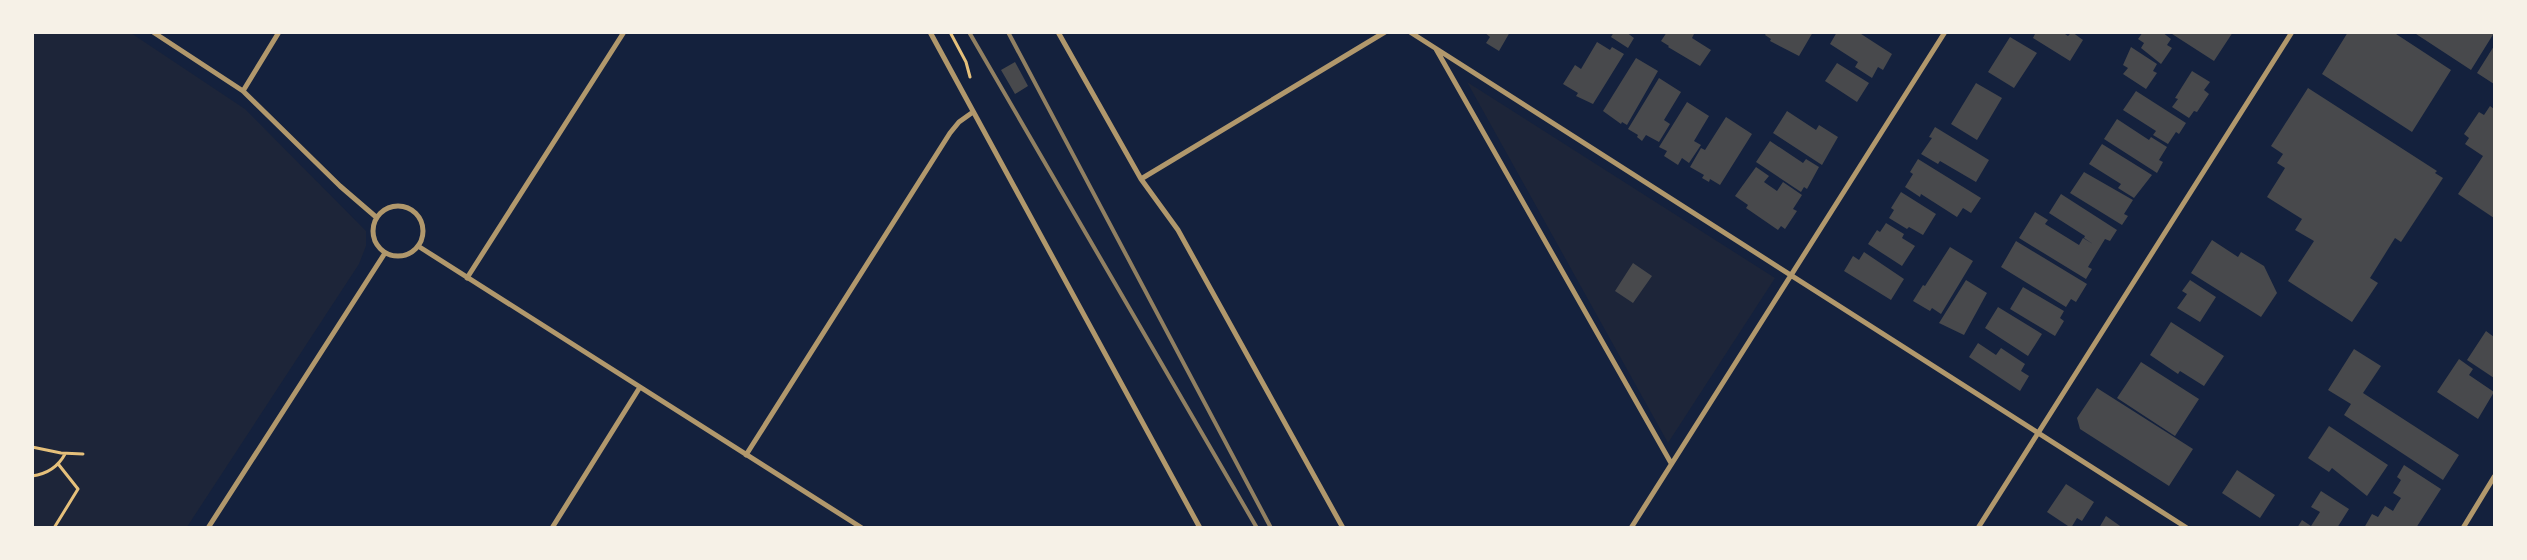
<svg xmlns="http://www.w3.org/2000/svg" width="2527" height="560" viewBox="0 0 2527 560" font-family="'Varela Round',sans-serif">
<rect width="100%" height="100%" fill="#14213d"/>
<path fill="#1d2539" d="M 32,33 L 131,33 L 245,109 L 366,231 L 366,246 L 359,264 L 187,527 L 33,527 Z
M 1467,82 L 1775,278 L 1668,443 Z"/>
<path fill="#48494c" d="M 1484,32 L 1510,32 L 1499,51 L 1486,43 L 1490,37 Z
M 1614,32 L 1626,32 L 1634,38 L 1628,48 L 1611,37 Z
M 1667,32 L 1692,32 L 1694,34 L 1692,38 L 1711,50 L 1700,66 L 1668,47 L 1669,46 L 1661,41 Z
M 1767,32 L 1813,32 L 1799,56 L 1770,41 L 1771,39 L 1765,35 Z
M 1837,32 L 1858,32 L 1892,54 L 1883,70 L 1878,67 L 1872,78 L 1855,67 L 1858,62 L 1830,44 Z
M 2032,32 L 2062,32 L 2068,36 L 2072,32 L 2083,40 L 2070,61 L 2033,38 L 2035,34 Z
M 2143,32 L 2162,32 L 2171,39 L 2167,45 L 2172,48 L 2161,64 L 2141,48 L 2144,43 L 2138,39 Z
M 2169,32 L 2233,32 L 2214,61 Z
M 2348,32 L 2393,32 L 2451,70 L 2412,132 L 2322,74 Z
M 2413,32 L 2494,32 L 2494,33 L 2471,70 Z
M 2010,37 L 2037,53 L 2014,88 L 1988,72 Z
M 1597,42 L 1610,50 L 1612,47 L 1624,54 L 1593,104 L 1576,96 L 1578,93 L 1563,84 L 1575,65 L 1581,69 Z
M 2494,46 L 2494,84 L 2477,73 Z
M 2131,47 L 2157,64 L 2153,71 L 2157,73 L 2146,89 L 2123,74 L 2128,68 L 2123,65 Z
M 1636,58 L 1658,71 L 1627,125 L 1622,122 L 1621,124 L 1603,111 Z
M 1015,62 L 1028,86 L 1015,94 L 1001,70 Z
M 1837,63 L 1869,83 L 1857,102 L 1825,81 Z
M 2192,71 L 2210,82 L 2204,90 L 2209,94 L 2197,112 L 2194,111 L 2189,118 L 2172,107 L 2178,99 L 2175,98 Z
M 1659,78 L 1681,92 L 1664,120 L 1670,124 L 1659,142 L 1646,135 L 1642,141 L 1637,137 L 1638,135 L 1628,129 Z
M 1976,83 L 2002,98 L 1977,140 L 1951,124 Z
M 2308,88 L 2437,171 L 2435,173 L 2443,178 L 2401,242 L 2395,238 L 2370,278 L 2378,283 L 2352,322 L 2288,281 L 2314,241 L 2295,230 L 2302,219 L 2267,197 L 2285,168 L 2277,163 L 2283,154 L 2271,146 Z
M 2136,91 L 2186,123 L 2179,134 L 2176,132 L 2168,144 L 2153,135 L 2156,131 L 2123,110 Z
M 1687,102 L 1709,116 L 1694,141 L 1701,145 L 1689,163 L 1682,158 L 1678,165 L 1664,156 L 1667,151 L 1659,147 Z
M 2490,106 L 2494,109 L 2494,218 L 2458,194 L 2483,156 L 2465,144 L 2469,138 L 2464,134 L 2479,112 L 2484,115 Z
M 1787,111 L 1816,130 L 1819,125 L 1838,137 L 1822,165 L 1773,133 Z
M 1726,117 L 1752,134 L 1720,185 L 1710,179 L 1709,182 L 1702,178 L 1704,175 L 1690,167 L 1701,148 L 1705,150 Z
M 2117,119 L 2149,140 L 2151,137 L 2167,147 L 2159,160 L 2163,162 L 2157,173 L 2104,139 Z
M 1935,127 L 1989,160 L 1976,182 L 1940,161 L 1938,164 L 1921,154 L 1932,138 L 1929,137 Z
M 1770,141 L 1803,163 L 1806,159 L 1819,167 L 1807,189 L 1804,187 L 1801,192 L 1756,162 Z
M 2102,144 L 2152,175 L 2134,198 L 2118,188 L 2121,184 L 2089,164 Z
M 1918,159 L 1981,198 L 1971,213 L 1963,208 L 1957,217 L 1921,194 L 1920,197 L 1905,187 L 1913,174 L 1910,172 Z
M 1756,167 L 1769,176 L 1764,182 L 1777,191 L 1783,182 L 1802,195 L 1793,209 L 1797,211 L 1785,229 L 1781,226 L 1778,230 L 1746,208 L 1748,205 L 1735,196 Z
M 2084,172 L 2133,200 L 2124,214 L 2128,216 L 2122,225 L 2070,193 Z
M 1901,192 L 1936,214 L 1923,235 L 1909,227 L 1907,229 L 1889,218 L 1894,210 L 1891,208 Z
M 2061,194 L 2117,230 L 2110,241 L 2105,239 L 2088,267 L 2092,269 L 2086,279 L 2019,238 L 2035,212 L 2048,220 L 2045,224 L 2079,245 L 2083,238 L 2093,244 L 2084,238 L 2085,236 L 2049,213 Z
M 1886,223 L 1904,234 L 1902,238 L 1915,246 L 1902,266 L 1868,244 L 1877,230 L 1880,232 Z
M 2212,240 L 2238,257 L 2241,252 L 2264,266 L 2277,293 L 2261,317 L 2191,273 Z
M 2016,241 L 2087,284 L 2076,302 L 2071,299 L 2066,307 L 2001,267 Z
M 1950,247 L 1973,261 L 1941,314 L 1932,308 L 1930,311 L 1913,301 L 1923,285 L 1925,286 Z
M 1864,252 L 1904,279 L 1891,300 L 1844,271 L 1853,256 L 1859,260 Z
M 1633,263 L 1652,276 L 1633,303 L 1615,291 Z
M 1966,280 L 1987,293 L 1964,335 L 1939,323 Z
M 2190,280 L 2216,297 L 2200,322 L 2177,308 L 2187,294 L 2182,291 Z
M 2023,287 L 2064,311 L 2060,318 L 2064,321 L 2055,336 L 2010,309 Z
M 1998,307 L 2042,334 L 2028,356 L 1985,328 Z
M 2171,322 L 2224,356 L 2204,386 L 2180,371 L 2178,374 L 2150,355 Z
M 2486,331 L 2494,337 L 2494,378 L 2467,360 Z
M 1978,343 L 1996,355 L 2001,348 L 2025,364 L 2021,371 L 2029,376 L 2020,391 L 1969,357 Z
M 2354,349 L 2381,366 L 2363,393 L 2459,455 L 2443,480 L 2344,415 L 2351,404 L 2328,390 Z
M 2459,359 L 2473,369 L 2469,375 L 2494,392 L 2478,419 L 2437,392 Z
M 2141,362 L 2199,399 L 2175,436 L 2117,398 Z
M 2097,388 L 2193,449 L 2169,486 L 2080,429 L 2077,418 Z
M 2329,426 L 2388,465 L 2367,496 L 2332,468 L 2329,472 L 2308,458 Z
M 2404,465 L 2441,489 L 2416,528 L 2364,528 L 2372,514 L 2378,517 L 2385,506 L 2393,511 L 2397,504 L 2401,498 L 2393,493 L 2401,480 L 2397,477 Z
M 2237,470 L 2275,495 L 2260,518 L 2222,493 Z
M 2066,484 L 2094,502 L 2082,521 L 2077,518 L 2071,528 L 2047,512 Z
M 2321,491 L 2349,509 L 2337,528 L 2297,528 L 2302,520 L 2311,526 L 2320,512 L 2311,507 Z
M 2106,516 L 2123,528 L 2099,528 Z"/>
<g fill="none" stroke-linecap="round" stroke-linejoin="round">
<path stroke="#e5c07b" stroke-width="3" d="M 950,32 L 966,62 L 970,77
M 32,447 L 61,453 L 83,454
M 32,476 C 47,474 58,467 65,454
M 54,528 L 78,489 L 59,465"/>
<path stroke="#b1986c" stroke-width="5" d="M 153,32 L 243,91 L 340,186 L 376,217
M 930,32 L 1200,528
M 1058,32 L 1141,179 L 1178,230 L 1343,528
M 1410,32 L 2187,528
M 1436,49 L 1671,463
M 243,91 L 279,32
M 1141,179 L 1385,32
M373 231a25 25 0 1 1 50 0a25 25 0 1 1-50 0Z
M 418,246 L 862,528
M 467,278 L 624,32
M 746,455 L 950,133 L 959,122 L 973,112
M 208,528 L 385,253
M 552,528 L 640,387
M 1631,528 L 1945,32
M 1978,528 L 2292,32
M 2463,528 L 2494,477"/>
<path stroke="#918062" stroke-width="4" d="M 969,32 L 1257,528
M 1008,32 L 1271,528"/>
</g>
<rect width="2527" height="560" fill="none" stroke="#f6f1e7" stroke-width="68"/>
</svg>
